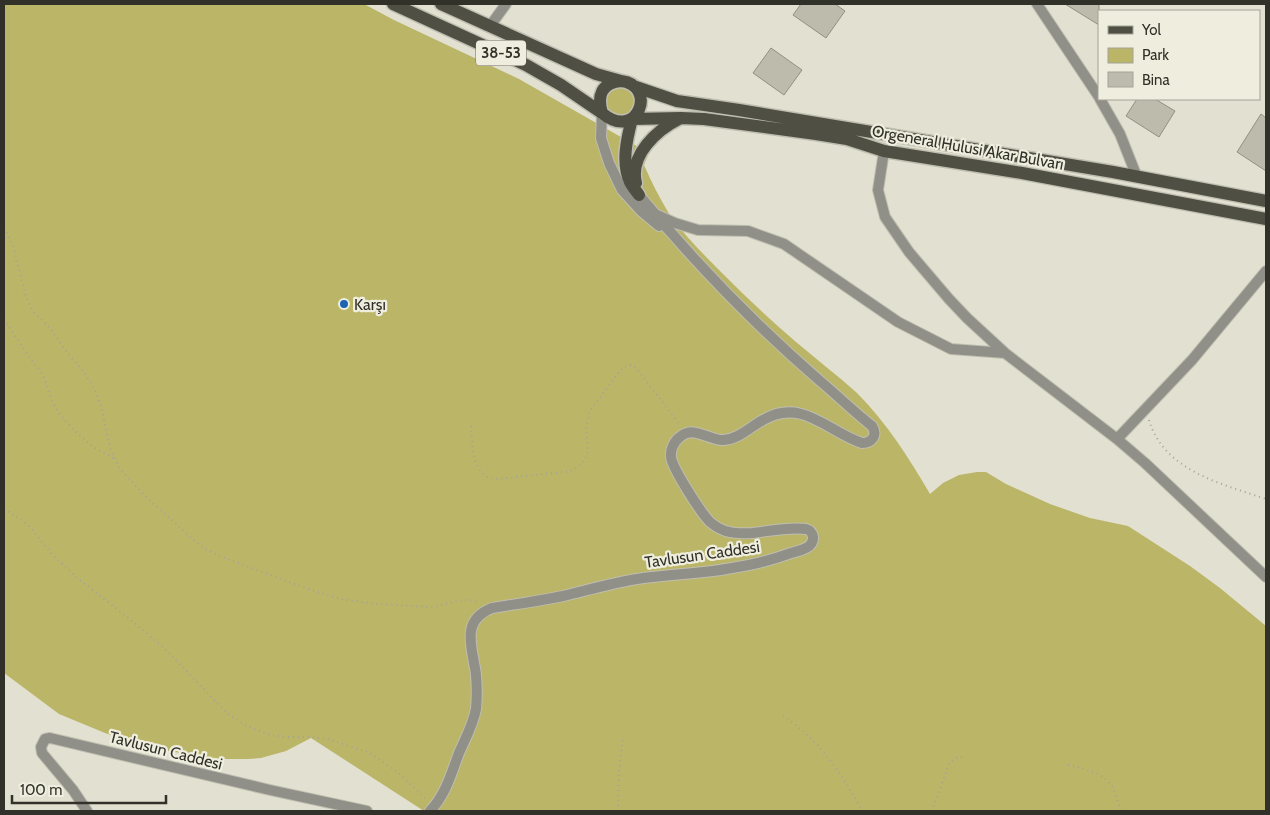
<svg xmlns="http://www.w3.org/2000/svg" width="1270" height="815" viewBox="0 0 1270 815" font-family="Cabin,sans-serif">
<rect width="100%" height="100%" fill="#e2e1d1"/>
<path fill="#bbb568" d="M 4,4 L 364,4 L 394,20 L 519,79 L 649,153 L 644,165 C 651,181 659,197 668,212 C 683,234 702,253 721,272 C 745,296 770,320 796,342 C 816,359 837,375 857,393 C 887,423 909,458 930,494 L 943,483 L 959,475 L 977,472 L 986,472 L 1006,484 L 1050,504 L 1090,518 L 1128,526 L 1190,566 L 1220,588 L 1266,626 L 1266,811 L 424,811 L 311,738 L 286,751 L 261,758 L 248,759 L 222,759 L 168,751 L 128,741 L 105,733 L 59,714 L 4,673 Z
M 616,86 L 632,90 L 636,106 L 626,118 L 606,113 L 604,97 Z"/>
<path fill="#bdbcac" stroke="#919081" d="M 801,4 L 835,4 L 845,11 L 826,38 L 793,15 Z
M 1065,4 L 1099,4 L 1099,25 Z
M 771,48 L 802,70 L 784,95 L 753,73 Z
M 1137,99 L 1155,99 L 1175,111 L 1159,137 L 1126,116 Z
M 1261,114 L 1266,118 L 1266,171 L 1237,152 Z"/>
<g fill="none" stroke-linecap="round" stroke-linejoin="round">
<defs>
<path id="minor" d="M 1037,4 L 1099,97
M 490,26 L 506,4
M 1100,99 L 1120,134 L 1137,177
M 884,151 L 878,190 L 885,217 L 909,252 L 949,299 L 967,318 L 1005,353 L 1117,439 L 1145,463 L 1266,577
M 655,214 L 675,223 L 698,230 L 748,231 L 784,244 L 898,322 L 951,349 L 1005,353
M 1117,439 L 1192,360 L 1266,271"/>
<path id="tertiary" d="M 602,113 L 601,138 L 609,163 L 622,190 L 641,211 L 659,226
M 87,811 L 73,790 L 42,753 L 41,747 L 45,739 L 50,738 L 270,790 L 367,811
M 430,811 C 446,794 451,774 459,753 C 465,739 473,725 476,709 C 477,698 477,686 476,675 C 473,649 459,621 492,608 C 516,604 540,601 563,596 C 588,590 612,583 637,579 C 669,574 701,574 732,568 C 752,565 772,560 791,553 C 799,551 814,548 813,537 C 812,532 810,530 806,529 C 790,527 769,531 753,533 C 745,533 738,534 730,532 C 723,531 716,527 710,522 C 701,513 672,468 671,457 C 670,450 674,441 680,437 C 694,425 708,440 723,440 C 739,439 750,427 763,420 C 802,397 828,432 862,443 C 872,443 878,435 872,426 C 854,412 838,396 820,381 C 753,323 695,263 639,195"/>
<path id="primary" d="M 393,4 L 526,65 L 561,85 L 602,113
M 441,4 L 596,74 L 621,81
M 621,81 C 658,85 638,143 602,113 C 597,96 601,83 621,81 Z
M 636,87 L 677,101 L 739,110 L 1113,172 L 1266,201
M 636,183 C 629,155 657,130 679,119
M 639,195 C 636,191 632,186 630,182 C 621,163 627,138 632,119 L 681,118 L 704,119 L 816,134 L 847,139 L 884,151 L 1022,173 L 1266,219"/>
</defs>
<use href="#minor" stroke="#bfbeb0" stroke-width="12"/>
<use href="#tertiary" stroke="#bfbeb0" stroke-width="12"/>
<use href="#primary" stroke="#bfbeb0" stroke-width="15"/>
<path stroke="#a3a396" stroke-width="2" stroke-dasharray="1 4" stroke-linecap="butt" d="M 4,228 L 13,246 L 26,297 L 33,311 L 50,328 L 66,351 L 83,371 L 95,390 L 102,410 L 107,435 L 111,450 L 120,469 L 148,499 L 164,513 L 187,534 L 201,546 L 219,556 L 308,589 L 341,599 L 376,604 L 432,607 C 450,605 460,595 479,603
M 4,319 L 27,354 L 43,375 L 51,399 L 60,415 L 78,434 L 95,448 L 115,459
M 1149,420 C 1164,471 1222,484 1266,499
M 471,426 C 473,444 471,478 496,479 L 564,472 L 570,471 L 579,466 L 585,460 L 588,450 L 586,429 L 589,412 L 616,376 L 624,367 L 631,365 L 637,369 L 680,425
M 4,509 L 22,520 L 30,527 L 52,554 L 77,578 L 131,620 L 164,648 L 228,714 L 247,726 L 271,735 L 284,737 L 308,737 L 328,739 L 367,752 L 379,759 L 401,775 L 427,800
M 783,716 C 818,738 843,775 862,811
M 1068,765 C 1084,769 1104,772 1113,788 C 1116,796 1119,804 1121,811
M 618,811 L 619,772 L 623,737
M 931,811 L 939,793 L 949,763 L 956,758 L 964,757"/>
<use href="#minor" stroke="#909089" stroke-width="10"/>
<use href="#tertiary" stroke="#909089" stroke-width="10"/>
<use href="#primary" stroke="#4f4f43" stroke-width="12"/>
</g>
<circle fill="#1c63b3" stroke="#efeede" stroke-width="2" cx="344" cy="304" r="5"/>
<g text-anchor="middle" stroke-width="4.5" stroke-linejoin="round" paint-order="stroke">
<rect fill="#efeede" stroke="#6a6a60" stroke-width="1" x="476" y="40.5" width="50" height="25" rx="4"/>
<g font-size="15" font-weight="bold" fill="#31312a">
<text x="501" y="58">38-53</text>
</g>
<g font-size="16" fill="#31312a" stroke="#efeede">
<text transform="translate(968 147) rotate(10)" y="6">Orgeneral Hulusi Akar Bulvarı</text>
<text transform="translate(702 554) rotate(-8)" y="6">Tavlusun Caddesi</text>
<text transform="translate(166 750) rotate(14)" y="6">Tavlusun Caddesi</text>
</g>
<g font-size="16" fill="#31312a" stroke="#efeede" text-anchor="start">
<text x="354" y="310">Karşı</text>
</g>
</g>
<rect width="1270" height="815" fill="none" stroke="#31312a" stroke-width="10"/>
<rect x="1098" y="10" width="162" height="90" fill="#efeede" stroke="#a3a296"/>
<rect x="1108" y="26" width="25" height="8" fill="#4f4f43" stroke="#a3a296"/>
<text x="1142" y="35" font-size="15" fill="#31312a">Yol</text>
<rect x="1108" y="48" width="25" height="15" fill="#bbb568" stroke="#a3a296"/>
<text x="1142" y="60" font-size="15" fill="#31312a">Park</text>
<rect x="1108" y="72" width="25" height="15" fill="#bdbcac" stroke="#a3a296"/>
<text x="1142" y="85" font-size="15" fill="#31312a">Bina</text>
<path d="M12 795v8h154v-8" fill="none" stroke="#31312a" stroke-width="2.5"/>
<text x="20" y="795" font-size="15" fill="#31312a" stroke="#efeede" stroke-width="4" paint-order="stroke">100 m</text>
</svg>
